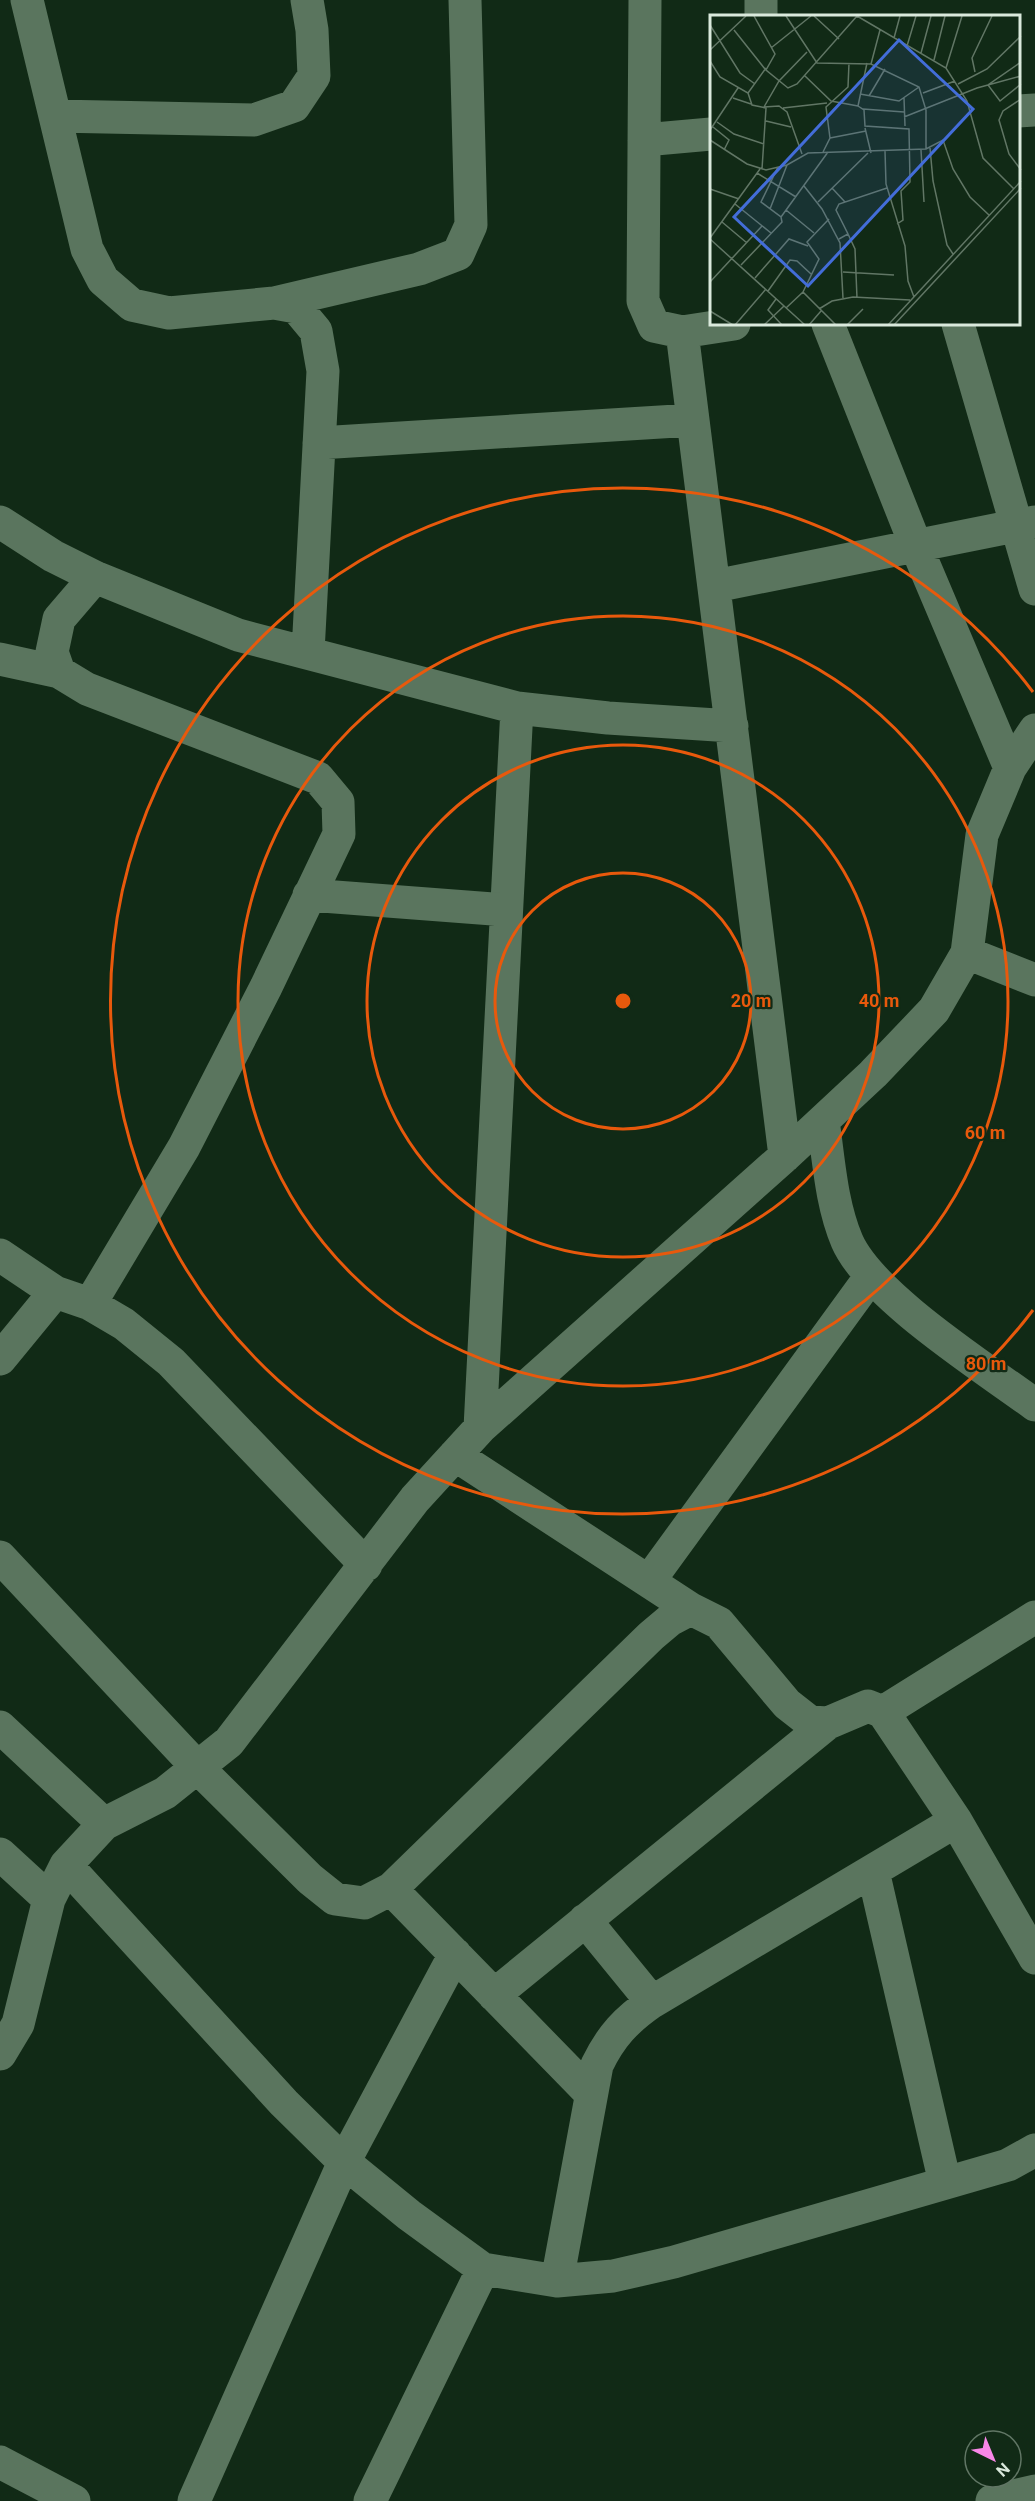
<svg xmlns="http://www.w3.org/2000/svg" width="1035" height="2501" viewBox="0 0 1035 2501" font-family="Roboto,sans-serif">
<rect width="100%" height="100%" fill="#112a16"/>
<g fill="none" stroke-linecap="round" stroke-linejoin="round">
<path stroke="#5a755e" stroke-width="33" d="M 27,0 L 87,249 L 103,280 L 132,305 L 169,313 L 274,303 L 296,307 L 316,331 L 323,371 L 308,652
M 645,0 L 643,301 L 654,326 L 682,332 L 734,324
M 761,0 L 761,16
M 1018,111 L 1035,110
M 55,116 L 254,120 L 294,106 L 314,76 L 312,30 L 307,0
M 644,140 L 711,134
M 274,303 L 419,269 L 458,254 L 471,225 L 465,0
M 828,324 L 916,546 L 1010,768
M 958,324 L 1035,589
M 682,332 L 785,1156
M 319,443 L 693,420
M 0,522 L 53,556 L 95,577 L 238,635 L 517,708 L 608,718 L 732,726
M 715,586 L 1035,522
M 0,659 L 59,672
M 309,895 L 506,910
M 967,953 L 1035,980
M 823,1121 C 829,1161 831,1203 847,1241 C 871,1296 985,1368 1035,1405
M 0,1255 L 55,1292 L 90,1304 L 124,1324 L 171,1362 L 366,1565
M 90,1304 L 184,1147 L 266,987 L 339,834 L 338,802 L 318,778 L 87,689 L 59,672 L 52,652 L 59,619 L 95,577
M 0,1359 L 55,1292
M 480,1428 L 517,708
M 455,1455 L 691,1609
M 0,1557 L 198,1768 L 310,1879 L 335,1899 L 364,1903 L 391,1889 L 651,1636 L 670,1620 L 691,1609 L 719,1623 L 787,1704 L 810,1722 L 828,1723 L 868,1706 L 883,1712 L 956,1821 L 1035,1958
M 649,1581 L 871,1276
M 883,1712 L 1035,1617
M 0,1727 L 104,1824
M 0,1854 L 49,1899
M 66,1865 L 284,2103 L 344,2162 L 409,2215 L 483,2269 L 557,2281 L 613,2276 L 674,2262 L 1008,2165 L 1035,2150
M 873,1871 L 945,2183
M 391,1889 L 591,2094
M 585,1920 L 652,2002
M 494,1995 L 828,1723
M 0,2054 L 18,2024 L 49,1899 L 66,1865 L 104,1824 L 165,1793 L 229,1742 L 415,1499 L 480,1428 L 785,1156 L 873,1074 L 934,1010 L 967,953 L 982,835 L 1010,768 L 1035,730
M 557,2281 L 597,2065 C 611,2036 626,2020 652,2002 L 956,1821
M 0,2462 L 74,2501
M 194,2501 L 344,2162 L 455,1954
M 370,2501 L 483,2269
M 992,2501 L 1035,2491"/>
</g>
<g fill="none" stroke="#e8590c" stroke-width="3">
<circle cx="623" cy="1001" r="128"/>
<circle cx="623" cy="1001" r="256"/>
<circle cx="623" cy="1001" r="385"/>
<path d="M1033 1310A513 513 0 1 1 1033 692"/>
</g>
<g transform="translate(710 15)">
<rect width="310" height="310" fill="#112a16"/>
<path fill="none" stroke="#617665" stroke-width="1.5" d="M 44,1 L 65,39 L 56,55 L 78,73 L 87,69 L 147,1M 76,1 L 107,48 L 161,49 L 209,72 L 216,95 L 216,134M 104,1 L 129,24M 147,1 L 236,53 L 257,86 L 273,143 L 304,174M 0,10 L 30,58 L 45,69M 24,15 L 55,54M 184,23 L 190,1M 197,31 L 206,1M 61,33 L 101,1M 0,35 L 36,1M 211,38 L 221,1M 224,45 L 235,1M 0,46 L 10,62 L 38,78 L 42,90 L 56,93 L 52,154M 311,47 L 278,70 L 290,86 L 311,69M 157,48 L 148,91 L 154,95 L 155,111 L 199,114 L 200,167 L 191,176 L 193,205 L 187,209M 161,49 L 170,15M 236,53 L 252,1M 265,57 L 262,43 L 282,1M 95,61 L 121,86 L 148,91M 248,69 L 277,54 L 311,21M 38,78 L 56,53M 213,78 L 245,66M 150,79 L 189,86 L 209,72M 159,81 L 175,54M 23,83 L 41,89M 194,83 L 195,111M 311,84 L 293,96 L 289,105 L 299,139 L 311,155M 54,92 L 69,91 L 77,97 L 92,139M 54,92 L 69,66 L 97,37M 73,93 L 117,88M 153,94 L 194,97M 194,102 L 267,73 L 311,61M 56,106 L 81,112M 7,107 L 24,119 L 54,129M 3,112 L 19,125 L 14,135M 155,113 L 161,138M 0,115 L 28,73M 120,123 L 156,116M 0,125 L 37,149 L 56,155 L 77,150 L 98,138 L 216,134 L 233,125 L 243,154 L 260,182 L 279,200M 220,133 L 223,166 L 237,230 L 243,239M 211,135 L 214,187M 175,136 L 176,169 L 195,231 L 198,266 L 204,282M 113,137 L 120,123 L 116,92 L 138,72 L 139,48M 47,158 L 86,182M 94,171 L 112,194 L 130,228 L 133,283M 122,173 L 135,187M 0,174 L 29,184M 108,187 L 158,138M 25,189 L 61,218M 60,194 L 77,150M 76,195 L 104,218M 71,202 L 118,137M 119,204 L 97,227 L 109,244 L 93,277 L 126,310M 12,207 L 37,228M 138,219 L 145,234 L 147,283M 0,223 L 50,154M 0,224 L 95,310M 129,224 L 138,219 L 126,195 L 129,189 L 177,173M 31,250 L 72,207 L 71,202 L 51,187 L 68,152M 133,257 L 184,260M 45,263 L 79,224 L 98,231M 0,267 L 52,211M 58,276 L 80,245 L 87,246 L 101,259M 66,284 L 58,295 L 72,310M 76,293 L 93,277M 109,294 L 122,286 L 143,282 L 200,285M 0,296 L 23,310M 25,310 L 56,274M 54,310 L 74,291M 99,310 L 111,296M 137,310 L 153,294M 178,310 L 311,166M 184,310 L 311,173"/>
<path fill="#436dd9" fill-opacity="0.15" stroke="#436dd9" stroke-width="3" d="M 189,25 L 263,94 L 98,271 L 24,202 Z"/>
<rect width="310" height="310" fill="none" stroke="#dae9dc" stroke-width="3"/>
</g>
<circle cx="623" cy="1001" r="9" fill="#e8590c" stroke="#112a16" stroke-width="3"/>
<g font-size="18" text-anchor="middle" font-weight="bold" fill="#e8590c" stroke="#112a16" stroke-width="4.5" stroke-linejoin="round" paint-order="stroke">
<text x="751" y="1007">20 m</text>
<text x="879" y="1007">40 m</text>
<text x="985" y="1139">60 m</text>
<text x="986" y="1370">80 m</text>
</g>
<g transform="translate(993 2459) rotate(137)"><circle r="28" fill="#112a16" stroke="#617665" stroke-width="1.5"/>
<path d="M0-4.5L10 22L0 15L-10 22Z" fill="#f987e8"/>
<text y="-9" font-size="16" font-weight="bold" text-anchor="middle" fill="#dae9dc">N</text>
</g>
</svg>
